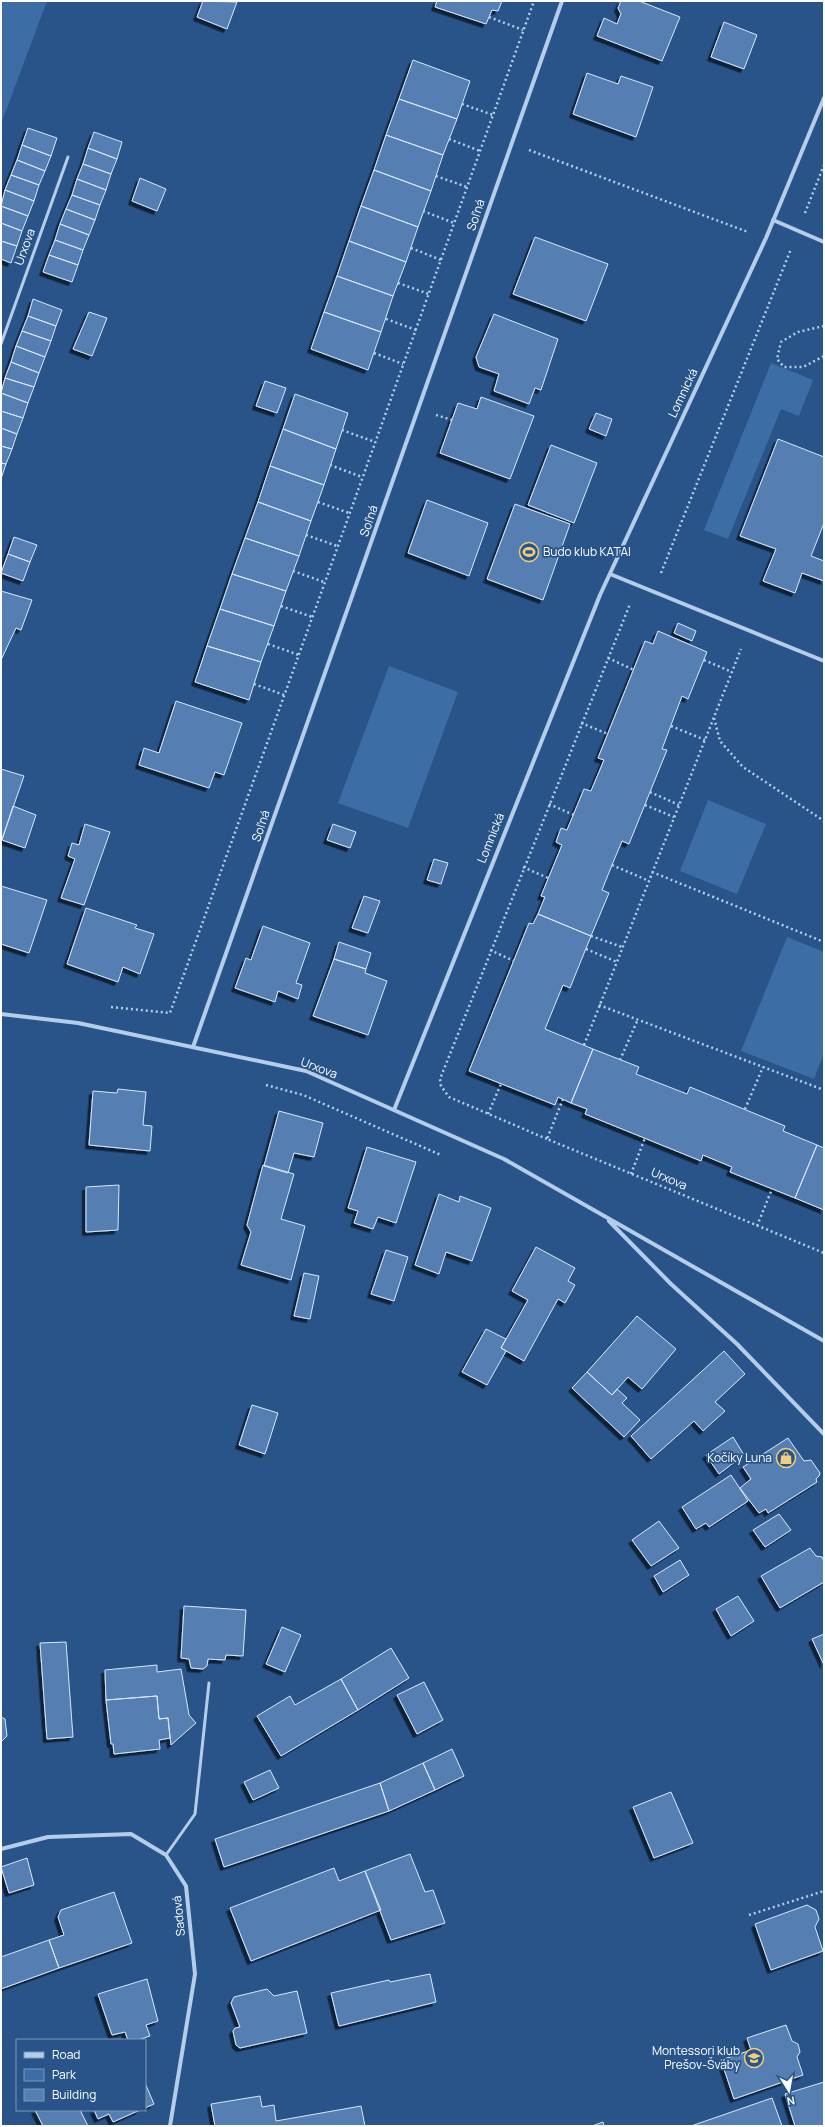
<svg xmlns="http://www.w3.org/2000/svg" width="825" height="2127" viewBox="0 0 825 2127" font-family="Manrope,sans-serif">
<defs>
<filter id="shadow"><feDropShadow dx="-3.5" dy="3.5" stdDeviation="0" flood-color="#0009"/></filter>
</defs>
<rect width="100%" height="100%" fill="#285489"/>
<path fill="#3d6da5" d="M 1,1 L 47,1 L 1,124 Z
M 771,363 L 813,380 L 799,416 L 781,409 L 728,539 L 704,530 Z
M 389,666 L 458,692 L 408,828 L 338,803 Z
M 708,800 L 766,824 L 737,894 L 680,871 Z
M 787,937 L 824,952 L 824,1053 L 814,1079 L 741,1051 Z"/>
<path fill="#557fb2" stroke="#d9e7f7" filter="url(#shadow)" d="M 203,1 L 237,2 L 227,29 L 197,17 Z
M 437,1 L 502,1 L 498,11 L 492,10 L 486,24 L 435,7 Z
M 621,1 L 639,1 L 680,17 L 662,61 L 597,36 L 604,18 L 617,24 L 621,14 L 618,8 Z
M 724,22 L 757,35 L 744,69 L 711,57 Z
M 413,60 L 470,81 L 457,119 L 399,99 Z
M 587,73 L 618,84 L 621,76 L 653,87 L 636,137 L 573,114 Z
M 399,99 L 457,119 L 443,155 L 386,135 Z
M 28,128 L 57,138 L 51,156 L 22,145 Z
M 94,132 L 122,142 L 117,159 L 88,148 Z
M 386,135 L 443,155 L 431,191 L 374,170 Z
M 22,145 L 51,156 L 45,171 L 17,160 Z
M 88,148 L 117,159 L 111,174 L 83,164 Z
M 17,160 L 45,171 L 39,185 L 11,175 Z
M 83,164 L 111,174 L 106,190 L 77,179 Z
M 374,170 L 431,191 L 418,227 L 361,206 Z
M 11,175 L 39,185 L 34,201 L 5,190 Z
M 140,178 L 166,189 L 157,211 L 132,201 Z
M 77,179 L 106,190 L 100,205 L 72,195 Z
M 5,190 L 34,201 L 28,216 L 1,206 Z
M 72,195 L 100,205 L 95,220 L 66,209 Z
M 1,206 L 28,216 L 22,231 L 1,223 Z
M 361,206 L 418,227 L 406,262 L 349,241 Z
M 66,209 L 95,220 L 89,235 L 60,224 Z
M 1,223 L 22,231 L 17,246 L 1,241 Z
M 60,224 L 89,235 L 83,250 L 55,240 Z
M 535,237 L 608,264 L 586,321 L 513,294 Z
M 55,240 L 83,250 L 78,265 L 49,255 Z
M 1,241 L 17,246 L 11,263 L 1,259 Z
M 349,241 L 406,262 L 393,296 L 337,276 Z
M 49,255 L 78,265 L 72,282 L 43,272 Z
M 337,276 L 393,296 L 381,332 L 324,312 Z
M 33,299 L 62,310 L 56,326 L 28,316 Z
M 89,312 L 107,318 L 92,356 L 73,349 Z
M 324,312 L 381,332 L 368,370 L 311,349 Z
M 494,314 L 558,339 L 541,390 L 535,388 L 529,404 L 494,391 L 499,374 L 479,367 L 476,357 Z
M 28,316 L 56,326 L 51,341 L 22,331 Z
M 22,331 L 51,341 L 45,357 L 16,346 Z
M 16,346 L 45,357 L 39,373 L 11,362 Z
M 11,362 L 39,373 L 34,387 L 5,378 Z
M 5,378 L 34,387 L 28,403 L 1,393 Z
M 265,381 L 286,388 L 277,413 L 256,406 Z
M 1,393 L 28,403 L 23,418 L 1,411 Z
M 295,394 L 348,413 L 336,449 L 283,429 Z
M 481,397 L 534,416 L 510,479 L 440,453 L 458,403 L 477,409 Z
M 1,411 L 23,418 L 17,434 L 1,428 Z
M 596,413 L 612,419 L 606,436 L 589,429 Z
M 1,428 L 17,434 L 12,449 L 1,446 Z
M 283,429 L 336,449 L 324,485 L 270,466 Z
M 778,439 L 824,457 L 824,523 L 811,556 L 824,561 L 824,581 L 802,573 L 795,593 L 763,581 L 776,549 L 740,536 Z
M 551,445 L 597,463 L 574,523 L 528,505 Z
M 1,446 L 12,449 L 6,464 L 1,463 Z
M 1,463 L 6,464 L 1,479 Z
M 270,466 L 324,485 L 311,521 L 258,502 Z
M 427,500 L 488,523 L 469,576 L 408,553 Z
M 258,502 L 311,521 L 299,556 L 245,538 Z
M 515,504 L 570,524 L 543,600 L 487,579 Z
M 14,537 L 37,545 L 30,562 L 8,554 Z
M 245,538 L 299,556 L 286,591 L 232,574 Z
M 8,554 L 30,562 L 23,581 L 1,573 Z
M 232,574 L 286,591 L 274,626 L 220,609 Z
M 1,591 L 32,600 L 21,630 L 16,628 L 1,660 Z
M 220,609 L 274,626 L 261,662 L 207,646 Z
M 678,623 L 696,631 L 692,641 L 674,633 Z
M 658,631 L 707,652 L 688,699 L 682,696 L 662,749 L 667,750 L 629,844 L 622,841 L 612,865 L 602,890 L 609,893 L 591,936 L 538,914 L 545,897 L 541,896 L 562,845 L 556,842 L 561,828 L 567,830 L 584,789 L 591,791 L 604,760 L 598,758 L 645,641 L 653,644 Z
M 207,646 L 261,662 L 249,700 L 195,682 Z
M 176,701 L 242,723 L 224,775 L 215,772 L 209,788 L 139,765 L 144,748 L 159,753 Z
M 1,769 L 24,776 L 1,842 Z
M 13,806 L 36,815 L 25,848 L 2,840 Z
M 85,824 L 110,832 L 84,905 L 61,898 L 75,859 L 68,856 L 72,843 L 79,845 Z
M 333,824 L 356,832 L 350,848 L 327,840 Z
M 434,859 L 448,863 L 441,884 L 427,880 Z
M 1,886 L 47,900 L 29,953 L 1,944 Z
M 364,896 L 380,901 L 368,933 L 352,928 Z
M 86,908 L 137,925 L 135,928 L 154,934 L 140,974 L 123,967 L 118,982 L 67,964 Z
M 538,914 L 591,936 L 570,988 L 563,985 L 545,1029 L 593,1049 L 571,1103 L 558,1097 L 555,1105 L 469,1071 L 529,923 L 533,924 Z
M 263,926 L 310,943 L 296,983 L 302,985 L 298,999 L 278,991 L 275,1002 L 235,988 L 246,958 L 251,960 Z
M 339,942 L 371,953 L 366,969 L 334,959 Z
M 334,959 L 366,969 L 365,973 L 387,981 L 368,1035 L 313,1016 Z
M 593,1049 L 639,1067 L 636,1074 L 687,1094 L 690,1087 L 785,1126 L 783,1131 L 817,1145 L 795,1198 L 730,1172 L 732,1167 L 703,1155 L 701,1161 L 585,1114 L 587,1109 L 571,1103 Z
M 118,1089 L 146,1092 L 143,1125 L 152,1126 L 150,1151 L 89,1145 L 93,1091 L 117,1093 Z
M 279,1111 L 323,1123 L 314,1157 L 294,1153 L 288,1173 L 264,1166 Z
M 817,1145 L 824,1148 L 824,1210 L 795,1198 Z
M 367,1147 L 416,1162 L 396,1223 L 378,1217 L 373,1229 L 354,1223 L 358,1211 L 348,1208 Z
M 263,1165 L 294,1174 L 281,1219 L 305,1226 L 291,1280 L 241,1265 L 251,1232 L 247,1225 Z
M 119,1185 L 118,1230 L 86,1232 L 86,1187 Z
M 439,1194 L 459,1202 L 460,1196 L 491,1208 L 472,1261 L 446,1252 L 439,1274 L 415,1265 Z
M 536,1247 L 575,1268 L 568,1281 L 575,1285 L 565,1303 L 558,1299 L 524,1361 L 501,1348 L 528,1300 L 512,1291 Z
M 386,1250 L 408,1257 L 394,1301 L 371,1294 Z
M 304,1273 L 319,1276 L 310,1319 L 294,1316 Z
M 637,1316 L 676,1349 L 642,1389 L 628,1377 L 612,1395 L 587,1372 Z
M 486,1329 L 506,1339 L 501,1348 L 506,1351 L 487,1385 L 462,1372 Z
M 724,1351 L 745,1374 L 715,1402 L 725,1411 L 703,1431 L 694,1421 L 651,1459 L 631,1436 Z
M 587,1372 L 612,1395 L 617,1389 L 627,1398 L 622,1403 L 640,1420 L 624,1437 L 572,1388 Z
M 252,1405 L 278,1413 L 265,1454 L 239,1445 Z
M 733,1437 L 744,1455 L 719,1474 L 706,1455 Z
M 788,1438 L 804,1461 L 811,1460 L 820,1473 L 819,1476 L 816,1479 L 817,1482 L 768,1513 L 766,1509 L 759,1513 L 740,1488 L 751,1479 L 743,1467 Z
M 731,1475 L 748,1501 L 709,1527 L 706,1523 L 696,1529 L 682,1507 Z
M 779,1514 L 791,1530 L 765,1547 L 753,1530 Z
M 659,1521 L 679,1548 L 651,1566 L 632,1540 Z
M 810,1548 L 816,1556 L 822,1557 L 824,1561 L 824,1582 L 780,1608 L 761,1576 Z
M 680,1560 L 689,1575 L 663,1592 L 654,1576 Z
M 738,1596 L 754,1621 L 731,1636 L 716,1609 Z
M 184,1606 L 246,1610 L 243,1656 L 226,1655 L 225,1660 L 208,1659 L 207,1666 L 203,1669 L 191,1668 L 189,1659 L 181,1658 Z
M 282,1627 L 301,1635 L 285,1672 L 266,1664 Z
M 824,1634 L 824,1665 L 812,1639 Z
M 66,1642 L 73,1737 L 47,1739 L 40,1643 Z
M 391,1648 L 409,1678 L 358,1710 L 341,1679 Z
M 157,1665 L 157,1672 L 181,1669 L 189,1715 L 196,1723 L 171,1745 L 168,1718 L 159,1719 L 157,1696 L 106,1700 L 105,1670 Z
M 341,1679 L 358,1710 L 281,1756 L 257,1716 L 290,1696 L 295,1705 Z
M 424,1682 L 443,1720 L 417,1734 L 397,1695 Z
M 157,1696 L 159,1719 L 168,1718 L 170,1738 L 159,1740 L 160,1749 L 114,1754 L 113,1744 L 111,1744 L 106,1700 Z
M 1,1717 L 5,1719 L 7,1736 L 1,1742 Z
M 452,1749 L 464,1776 L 435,1790 L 423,1763 Z
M 423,1763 L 435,1790 L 389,1811 L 380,1783 Z
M 270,1770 L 279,1788 L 253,1800 L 244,1782 Z
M 380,1783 L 389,1811 L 224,1867 L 215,1839 Z
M 671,1792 L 693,1843 L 654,1858 L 633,1807 Z
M 410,1854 L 425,1892 L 433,1890 L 445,1923 L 391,1940 L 365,1871 Z
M 27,1858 L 34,1885 L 9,1893 L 1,1867 Z
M 334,1868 L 339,1881 L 365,1871 L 381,1910 L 251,1961 L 230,1908 Z
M 114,1892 L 132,1943 L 59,1968 L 49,1940 L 64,1935 L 58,1917 L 61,1910 Z
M 807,1905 L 816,1910 L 819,1919 L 815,1927 L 823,1951 L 771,1970 L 755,1924 Z
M 49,1940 L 59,1968 L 1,1989 L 1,1957 Z
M 430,1974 L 436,2002 L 339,2026 L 331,1993 L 389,1980 L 390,1982 Z
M 147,1979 L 158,2021 L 146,2025 L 150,2036 L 138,2040 L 128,2040 L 125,2032 L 112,2035 L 98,1994 Z
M 267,1989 L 274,1996 L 297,1991 L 307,2033 L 240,2048 L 236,2045 L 233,2031 L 235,2028 L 240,2027 L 231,2003 L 234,1997 Z
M 786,2025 L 792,2041 L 798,2044 L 800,2052 L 797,2057 L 803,2075 L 734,2099 L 721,2060 L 751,2050 L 747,2038 Z
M 824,2082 L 824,2126 L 795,2126 L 785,2094 Z
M 145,2083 L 154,2104 L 145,2108 Z
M 260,2096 L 262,2107 L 274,2105 L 276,2121 L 361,2106 L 365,2126 L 215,2126 L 211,2104 Z
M 772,2098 L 782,2126 L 691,2126 Z
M 35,2110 L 80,2110 L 88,2126 L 43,2126 Z
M 94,2110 L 140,2110 L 113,2122 L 109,2114 L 98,2119 Z
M 603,2122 L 604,2126 L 592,2126 Z"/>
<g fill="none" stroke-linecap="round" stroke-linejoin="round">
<path stroke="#b5cde9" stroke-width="2.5" stroke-dasharray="2 3" stroke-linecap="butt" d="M 489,17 L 523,30
M 462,104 L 493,115
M 449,139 L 480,151
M 529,150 L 748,232
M 436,176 L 467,187
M 423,211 L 454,223
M 805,213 L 824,165
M 411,248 L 441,260
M 398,283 L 429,294
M 386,319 L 416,330
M 824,326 L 798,332 L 781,342 L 777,359 L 784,367 L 803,367 L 824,356
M 374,353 L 403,364
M 436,415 L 452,420
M 342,430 L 375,442
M 330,465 L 362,477
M 318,502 L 349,513
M 306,535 L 337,546
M 293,571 L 324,582
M 661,573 L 791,249
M 281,606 L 312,617
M 268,644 L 299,655
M 608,658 L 634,670
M 704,660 L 732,672
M 254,684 L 284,695
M 714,718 L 720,741 L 743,767 L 824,821
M 581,723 L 608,734
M 671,726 L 705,740
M 650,792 L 679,805
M 549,804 L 574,815
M 645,805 L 674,817
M 612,865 L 649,881
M 523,867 L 548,878
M 652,872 L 824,942
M 591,936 L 622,947
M 586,949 L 617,962
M 490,950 L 514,961
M 599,1005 L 824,1090
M 111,1007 L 170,1013 L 534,1
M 584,1045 L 741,649
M 620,1060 L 638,1019
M 266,1085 L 303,1095 L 441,1155
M 563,1099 L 547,1139 L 824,1253
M 745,1109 L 763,1067
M 488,1114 L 501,1084
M 547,1139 L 449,1097 L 441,1086 L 440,1079 L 630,604
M 631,1174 L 645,1138
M 757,1226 L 772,1189
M 749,1915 L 824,1891"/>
<path stroke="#b5cde9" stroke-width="3" d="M 1,344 L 68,157
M 166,1855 L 195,1814 L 209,1683"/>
<path stroke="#b5cde9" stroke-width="4" d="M 773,220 L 824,242
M 610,574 L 824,661
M 1,1014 L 78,1023 L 306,1071 L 504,1159 L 824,1341
M 193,1047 L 562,1
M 394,1110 L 600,595 L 766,238 L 824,98
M 609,1221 L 671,1284 L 737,1344 L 824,1434
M 1,1849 L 48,1837 L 131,1834 L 166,1855 L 186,1886 L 195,1974 L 170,2126"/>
</g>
<defs>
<symbol id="stadium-ring" viewBox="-11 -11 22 22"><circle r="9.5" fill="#285489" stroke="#f1cd7c" stroke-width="1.5"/><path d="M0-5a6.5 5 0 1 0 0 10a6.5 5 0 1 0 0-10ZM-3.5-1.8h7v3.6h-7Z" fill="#f1cd7c"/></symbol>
<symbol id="shop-ring" viewBox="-11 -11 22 22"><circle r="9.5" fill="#285489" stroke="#f1cd7c" stroke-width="1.5"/><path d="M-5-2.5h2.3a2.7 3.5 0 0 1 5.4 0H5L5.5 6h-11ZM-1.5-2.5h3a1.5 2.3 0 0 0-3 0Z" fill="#f1cd7c"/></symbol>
<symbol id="school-ring" viewBox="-11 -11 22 22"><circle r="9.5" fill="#285489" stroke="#f1cd7c" stroke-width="1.5"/><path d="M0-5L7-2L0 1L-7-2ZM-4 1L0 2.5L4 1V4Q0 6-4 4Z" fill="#f1cd7c"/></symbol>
</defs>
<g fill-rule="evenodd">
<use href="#stadium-ring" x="518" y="541" width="22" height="22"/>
<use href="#shop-ring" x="775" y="1447" width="22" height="22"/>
<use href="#school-ring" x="743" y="2047" width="22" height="22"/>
</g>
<g text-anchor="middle" stroke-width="3.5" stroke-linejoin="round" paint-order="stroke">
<g font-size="12" fill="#fff" stroke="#285489">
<text transform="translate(476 215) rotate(-71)" y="4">Soľná</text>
<text transform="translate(25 247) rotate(-70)" y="4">Urxova</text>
<text transform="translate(683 393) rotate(-65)" y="4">Lomnická</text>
<text transform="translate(369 521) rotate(-71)" y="4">Soľná</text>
<text transform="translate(261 826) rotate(-71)" y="4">Soľná</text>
<text transform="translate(491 838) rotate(-68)" y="4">Lomnická</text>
<text transform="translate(319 1068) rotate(21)" y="4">Urxova</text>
<text transform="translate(669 1179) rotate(23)" y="4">Urxova</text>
<text transform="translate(179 1916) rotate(-96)" y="4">Sadová</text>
</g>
<g font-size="12" fill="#fff" stroke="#285489" text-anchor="end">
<text x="543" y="556" text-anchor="start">Budo klub KATAI</text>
<text x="772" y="1462">Kočíky Luna</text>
<text x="740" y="2055">Montessori klub<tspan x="740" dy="14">Prešov-Šváby</tspan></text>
</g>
</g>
<rect width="825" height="2127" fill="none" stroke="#ffffff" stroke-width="4"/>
<rect x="16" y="2039" width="130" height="72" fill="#285489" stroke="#7e98b8"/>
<rect x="24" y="2052" width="20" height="6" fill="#b5cde9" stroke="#7e98b8"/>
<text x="52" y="2059" font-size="12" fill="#ffffff">Road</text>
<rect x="24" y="2069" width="20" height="12" fill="#3d6da5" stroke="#7e98b8"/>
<text x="52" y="2079" font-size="12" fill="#ffffff">Park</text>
<rect x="24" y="2089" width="20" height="12" fill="#557fb2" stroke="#7e98b8"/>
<text x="52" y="2099" font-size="12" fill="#ffffff">Building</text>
<g transform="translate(789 2091) rotate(169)" stroke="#285489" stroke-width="3" paint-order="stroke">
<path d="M0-3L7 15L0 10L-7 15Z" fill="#ffffff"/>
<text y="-6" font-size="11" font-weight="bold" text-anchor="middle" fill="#ffffff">N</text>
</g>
</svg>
